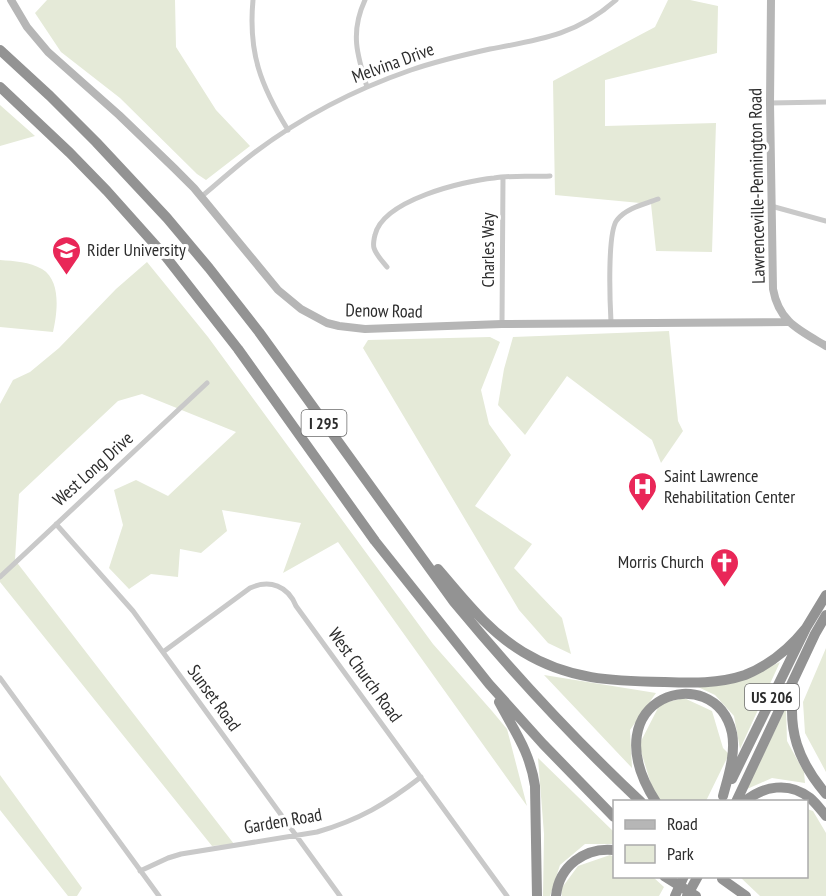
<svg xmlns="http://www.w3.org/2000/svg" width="826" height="896" viewBox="0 0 826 896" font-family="'PT Sans Narrow',sans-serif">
<rect width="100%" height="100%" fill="#fff"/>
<path fill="#e5ead8" d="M 47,0 L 175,0 L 176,47 L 216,110 L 250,146 L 206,180 L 197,174 L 120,98 L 61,52 L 35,13 Z
M 668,0 L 690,0 L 718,6 L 717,53 L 605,80 L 605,126 L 716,123 L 712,252 L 656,251 L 651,204 L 555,195 L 553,81 L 655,27 Z
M 0,105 L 35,136 L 0,146 Z
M 0,260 C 14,261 30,262 42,269 C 62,281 57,314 53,332 L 0,327 Z
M 147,262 L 208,337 L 433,644 L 492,711 L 507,729 L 527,806 L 338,542 L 283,573 L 301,523 L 222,510 L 227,531 L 201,553 L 180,549 L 178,577 L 151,574 L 129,589 L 109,568 L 123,525 L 114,490 L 136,480 L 168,496 L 236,432 L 142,394 L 118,401 L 19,494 L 15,560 L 234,844 L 212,846 L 0,582 L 0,404 L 13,380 L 30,372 L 59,348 L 116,289 Z
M 669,331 L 678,421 L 683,431 L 661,463 L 652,440 L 567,376 L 525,435 L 498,405 L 504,369 L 513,337 Z
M 490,337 L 500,342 L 481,390 L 489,424 L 511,455 L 475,506 L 532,544 L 514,568 L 562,618 L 571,654 L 548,643 L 519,610 L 363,348 L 368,340 Z
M 826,648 L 826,772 L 805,733 L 803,702 Z
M 780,662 L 740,749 L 734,716 L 715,695 L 698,687 L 747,678 Z
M 544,675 L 656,693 L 630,730 L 632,768 Z
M 684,698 L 712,711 L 723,748 L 729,754 L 706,801 L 661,801 L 654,794 L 639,745 L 660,704 Z
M 786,707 L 787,741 L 804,772 L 805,783 L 772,778 L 747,789 Z
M 538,758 L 614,832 L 614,844 L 585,844 L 560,865 L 550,896 L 543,896 L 544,834 Z
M 0,775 L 82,888 L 77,896 L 68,896 L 0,810 Z
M 807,809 L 813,811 L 826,833 L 826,896 L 760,896 L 740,877 L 806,876 Z
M 610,855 L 614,857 L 614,876 L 653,877 L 664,887 L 659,896 L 562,896 L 561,889 L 578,866 Z"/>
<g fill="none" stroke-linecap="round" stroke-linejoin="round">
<path stroke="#c9c9c9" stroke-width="5" d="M 253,0 C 248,53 261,86 288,130
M 365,0 C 350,32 357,55 367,87
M 770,103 L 826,102
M 201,197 C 217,184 233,169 250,156 C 298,119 353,90 411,70 C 437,61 463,55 490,49 C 539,40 577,35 616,0
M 771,206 L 826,221
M 387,267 C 383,262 376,255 374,248 C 373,245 374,238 375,235 C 383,200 463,181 494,178 C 512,175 531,177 550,176
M 611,322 C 610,304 607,232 617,220 C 626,208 645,204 658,199
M 502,324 L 503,177
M 56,524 L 133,611 L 340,896
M 0,577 L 207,383
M 163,652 L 250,588 C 270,579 288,586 296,606 L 507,896
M 0,678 L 159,896
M 140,871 L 168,858 L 181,854 L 317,832 C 359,820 386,804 421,777"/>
<path stroke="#b6b6b6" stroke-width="8" d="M 11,0 L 27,27 L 48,52 L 119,115 L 174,168 L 194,188 L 278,290 L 301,309 L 327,323 L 339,326 L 365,329 L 502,324 L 788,322
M 771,0 L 770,103 L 773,289 C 779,322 799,330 826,346"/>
<path stroke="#939393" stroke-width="10" d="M 0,50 L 50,96 L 96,142 L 167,218 L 209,268 L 259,332 L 454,602 C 512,672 574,739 641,802
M 0,87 L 70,153 L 107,191 L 166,257 L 238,349 L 375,541 L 489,684 L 543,744 L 614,817
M 438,569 C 464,599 488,631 523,652 C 569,680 612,681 664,682 C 692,683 718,684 745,675 C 770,665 790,648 806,628
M 794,687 C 787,730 798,761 826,794
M 499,702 C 515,732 530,752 535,786 L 537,896
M 732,779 L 806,628 L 826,595
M 656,802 C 588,696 715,658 732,733 C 736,754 728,777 723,796
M 736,802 L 815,634 L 826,615
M 744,802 C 763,786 789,781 810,798 C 816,803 821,810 826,816
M 664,876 L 696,896
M 722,879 L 746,896
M 556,896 C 559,866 585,847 614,850"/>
<path stroke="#939393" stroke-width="10" d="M 675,896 L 684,876
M 687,896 L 698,876"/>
</g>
<defs>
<symbol id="university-pin" viewBox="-11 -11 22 30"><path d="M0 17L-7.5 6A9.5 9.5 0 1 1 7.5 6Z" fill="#e92758" stroke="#fff"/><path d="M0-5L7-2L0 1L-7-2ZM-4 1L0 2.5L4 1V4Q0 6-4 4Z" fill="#fff"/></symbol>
<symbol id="hospital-pin" viewBox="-11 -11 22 30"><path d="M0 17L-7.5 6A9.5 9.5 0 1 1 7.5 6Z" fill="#e92758" stroke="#fff"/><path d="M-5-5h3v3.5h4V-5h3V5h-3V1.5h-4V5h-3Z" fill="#fff"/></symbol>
<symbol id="church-pin" viewBox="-11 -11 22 30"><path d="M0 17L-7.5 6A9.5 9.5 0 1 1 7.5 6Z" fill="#e92758" stroke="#fff"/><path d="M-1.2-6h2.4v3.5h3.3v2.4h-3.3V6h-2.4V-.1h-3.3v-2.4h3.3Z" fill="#fff"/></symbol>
</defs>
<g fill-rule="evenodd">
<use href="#university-pin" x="50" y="234" width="33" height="45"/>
<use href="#hospital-pin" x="626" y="470" width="33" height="45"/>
<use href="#church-pin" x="708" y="546" width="33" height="45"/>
</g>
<g text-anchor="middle" stroke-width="6" stroke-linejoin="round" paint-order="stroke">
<g fill="#fff" stroke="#6b6b6b" stroke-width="1.5">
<rect x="301.5" y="410" width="45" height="26" rx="4.5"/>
<rect x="745" y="684" width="54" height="26" rx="4.5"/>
</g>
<g font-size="16" font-weight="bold" fill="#2c2c2c">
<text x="324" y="429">I 295</text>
<text x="772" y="703">US 206</text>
</g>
<g font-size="18" fill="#2c2c2c" stroke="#fff">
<text transform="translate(393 63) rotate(-20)" y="6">Melvina Drive</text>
<text transform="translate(757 186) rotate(-91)" y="6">Lawrenceville-Pennington Road</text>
<text transform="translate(488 250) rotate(-90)" y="6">Charles Way</text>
<text transform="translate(384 311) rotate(1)" y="6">Denow Road</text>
<text transform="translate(93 469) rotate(-42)" y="6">West Long Drive</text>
<text transform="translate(365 675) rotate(54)" y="6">West Church Road</text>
<text transform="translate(214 698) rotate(54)" y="6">Sunset Road</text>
<text transform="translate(283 821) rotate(-10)" y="6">Garden Road</text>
</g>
<g font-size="18" fill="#2c2c2c" stroke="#fff" text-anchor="start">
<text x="87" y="256">Rider University</text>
<text x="664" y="482">Saint Lawrence<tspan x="664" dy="21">Rehabilitation Center</tspan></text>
<text x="704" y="568" text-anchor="end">Morris Church</text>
</g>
</g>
<rect x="613" y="800" width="195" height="78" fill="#ffffff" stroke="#ababab" stroke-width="1.5"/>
<rect x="625" y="820" width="30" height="9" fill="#b6b6b6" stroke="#ababab" stroke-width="1.5"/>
<text x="667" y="830" font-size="18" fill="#2c2c2c">Road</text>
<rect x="625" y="845" width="30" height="18" fill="#e5ead8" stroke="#ababab" stroke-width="1.5"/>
<text x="667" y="860" font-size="18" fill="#2c2c2c">Park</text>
</svg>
